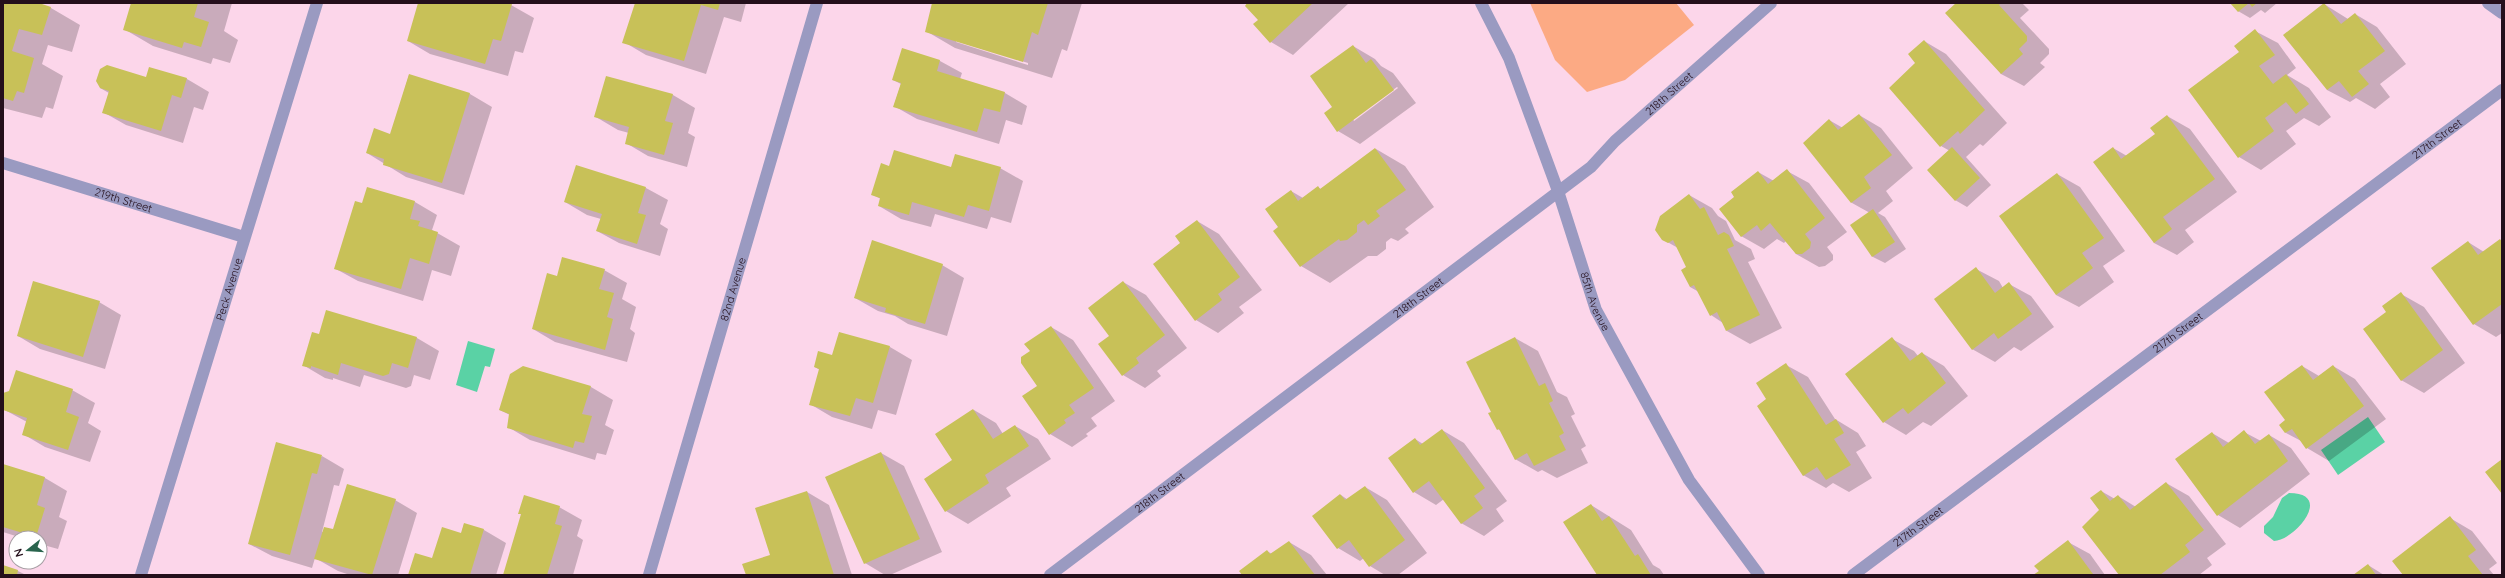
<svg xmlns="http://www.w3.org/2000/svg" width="2505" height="578" viewBox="0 0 2505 578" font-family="Quicksand,sans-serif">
<rect width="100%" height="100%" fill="#fcd6ea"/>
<path fill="#fcaa84" d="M 1530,3 L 1676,3 L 1694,25 L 1625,80 L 1587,92 L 1555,60 Z"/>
<path fill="#5ad2a5" d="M 468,341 L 495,349 L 490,367 L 485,366 L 477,392 L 456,385 Z
M 2368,417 L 2385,442 L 2338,475 L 2321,450 Z
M 2289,493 C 2335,493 2294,541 2274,541 L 2264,533 L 2264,526 L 2273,517 L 2282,498 Z"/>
<path fill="#0003" fill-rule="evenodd" d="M 3,3 L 35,3 L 51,8 L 80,25 L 72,52 L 48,45 L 42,64 L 63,76 L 53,109 L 46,107 L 42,118 L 3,108 Z
M 132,3 L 232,3 L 224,31 L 238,40 L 230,63 L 213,58 L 211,64 L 153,46 L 124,29 Z
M 419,3 L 503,3 L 511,5 L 534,18 L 523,53 L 515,51 L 508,76 L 430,54 L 408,41 Z
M 636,3 L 746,3 L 741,22 L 724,17 L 706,74 L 646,55 L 624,42 Z
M 934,3 L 1082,3 L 1067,51 L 1062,49 L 1052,78 L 955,48 L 926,31 ZM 956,40 L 1028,63 L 1028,65 L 956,42 Z
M 1249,3 L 1349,3 L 1293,55 L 1271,42 Z
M 1957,3 L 2022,3 L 2029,10 L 2020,18 L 2049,49 L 2049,54 L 2040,63 L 2045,67 L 2024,86 L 2001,74 Z
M 2232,3 L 2277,3 L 2265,13 L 2261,10 L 2250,18 L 2238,11 Z
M 2324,4 L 2348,19 L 2355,14 L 2377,27 L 2406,64 L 2380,84 L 2390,97 L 2375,109 L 2356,98 L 2350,102 L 2327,90 Z
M 2255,31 L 2278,43 L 2296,68 L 2287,75 L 2309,88 L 2331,117 L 2319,126 L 2304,118 L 2286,131 L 2296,144 L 2261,170 L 2239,157 Z
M 1924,41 L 1946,54 L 2007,123 L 1983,146 L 1980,144 L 1966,157 L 1991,185 L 1967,207 L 1955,200 L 1950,151 L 1941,146 L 1917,63 Z
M 1353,46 L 1375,59 L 1381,66 L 1393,73 L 1416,103 L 1360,144 L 1338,131 L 1333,107 ZM 1397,87 L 1398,88 L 1354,121 L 1353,119 Z
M 903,49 L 940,61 L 962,73 L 960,79 L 1005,93 L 1027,106 L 1022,125 L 1006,120 L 999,144 L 917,119 L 894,106 L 901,84 L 893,80 Z
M 150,68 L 187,79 L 209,92 L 203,110 L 194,107 L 183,143 L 126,125 L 103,112 L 109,93 L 100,88 L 147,78 Z
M 409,75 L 470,94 L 492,107 L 464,195 L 406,177 L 367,153 L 391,135 Z
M 607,77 L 673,95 L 695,108 L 688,133 L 695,137 L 687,167 L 648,156 L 626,143 L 629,133 L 618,130 L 596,117 Z
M 1859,115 L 1881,128 L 1913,168 L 1886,191 L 1893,201 L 1878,213 L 1885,217 L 1906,249 L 1885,263 L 1873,257 L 1852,226 L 1870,213 L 1852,203 L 1805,143 L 1829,120 L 1843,128 Z
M 2167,116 L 2190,129 L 2237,192 L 2185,230 L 2194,242 L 2177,255 L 2154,243 L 2113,148 L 2127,156 L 2156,134 Z
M 1376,149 L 1405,166 L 1434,207 L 1405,229 L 1409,233 L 1398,241 L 1391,238 L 1386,242 L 1386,249 L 1377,256 L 1368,256 L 1330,283 L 1301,266 L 1279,228 L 1291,191 L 1303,198 L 1318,187 L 1322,190 Z
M 890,167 L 1000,168 L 1023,181 L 1011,223 L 991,217 L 987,229 L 935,214 L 931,227 L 901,219 L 879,206 L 881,199 L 873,195 Z
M 1787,171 L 1809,183 L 1847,232 L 1827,247 L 1833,255 L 1833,260 L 1825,266 L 1819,267 L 1796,254 L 1786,241 L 1784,243 L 1777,239 L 1764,249 L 1741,236 L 1735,197 L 1758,172 L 1774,181 Z
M 2057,174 L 2080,187 L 2125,251 L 2103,266 L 2114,282 L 2079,307 L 2056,295 Z
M 646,188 L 668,200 L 660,224 L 668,229 L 660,256 L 619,243 L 597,231 L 601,219 L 587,215 L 565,202 Z
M 1689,195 L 1712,208 L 1718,216 L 1726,221 L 1735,240 L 1751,249 L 1755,259 L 1748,262 L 1782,328 L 1750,344 L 1727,331 L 1723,323 L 1711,315 L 1699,292 L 1690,287 L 1688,268 L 1678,248 L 1662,239 Z
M 415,202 L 437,215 L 432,230 L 460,246 L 451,276 L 432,270 L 423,301 L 358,281 L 336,269 L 363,205 Z
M 1197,221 L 1219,234 L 1262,290 L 1239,307 L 1244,313 L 1218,333 L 1196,320 L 1182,244 Z
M 2500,240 L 2502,241 L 2502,333 L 2496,337 L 2474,324 L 2468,242 L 2484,252 Z
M 872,242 L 942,265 L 964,278 L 947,336 L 908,324 L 895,316 L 878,311 L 855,298 Z
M 1976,269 L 1999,281 L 2003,288 L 2009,284 L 2031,296 L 2054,327 L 2021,351 L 2014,347 L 1995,362 L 1972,349 Z
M 604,270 L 627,283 L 622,299 L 636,307 L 630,329 L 635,333 L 627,362 L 555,342 L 533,329 L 558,277 Z
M 1123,282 L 1146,295 L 1187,348 L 1157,371 L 1161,376 L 1145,388 L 1123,375 L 1110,336 Z
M 2401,294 L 2424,307 L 2465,363 L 2424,393 L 2401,380 L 2388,312 Z
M 99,302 L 121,315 L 105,369 L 40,349 L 18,336 Z
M 1051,327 L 1073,340 L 1115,401 L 1091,418 L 1097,426 L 1086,434 L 1088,436 L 1072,447 L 1050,434 L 1032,351 Z
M 320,335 L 417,338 L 439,351 L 430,380 L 414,375 L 411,386 L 406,388 L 364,375 L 360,387 L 333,378 L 333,380 L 325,378 L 303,365 Z
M 1515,338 L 1538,351 L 1557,392 L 1567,397 L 1575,414 L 1571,416 L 1586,446 L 1581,449 L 1588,463 L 1557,478 L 1542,470 L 1538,472 L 1515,459 L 1502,432 L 1498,429 L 1492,412 Z
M 1892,339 L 1914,351 L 1918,356 L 1922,353 L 1944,366 L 1968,396 L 1931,426 L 1923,422 L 1906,435 L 1884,422 Z
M 890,347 L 912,360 L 896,415 L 878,410 L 872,429 L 832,417 L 810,404 L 820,370 L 815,367 L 833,357 Z
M 1786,365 L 1808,377 L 1835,419 L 1858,433 L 1866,446 L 1856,452 L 1872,478 L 1849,492 L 1833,483 L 1826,488 L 1803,475 L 1768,400 Z
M 2302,366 L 2319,376 L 2333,366 L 2355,379 L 2386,419 L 2329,461 L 2307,448 L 2303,442 L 2286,433 L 2280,425 L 2286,420 Z
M 523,368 L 591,387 L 613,400 L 605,425 L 614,430 L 606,455 L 597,453 L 595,460 L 530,440 L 508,427 L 510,415 L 500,410 Z
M 72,390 L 95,403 L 88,423 L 101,431 L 90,462 L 45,447 L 23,434 L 27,422 L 3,409 L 3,396 Z
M 974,410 L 996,423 L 1003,434 L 1015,426 L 1038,439 L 1051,459 L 1006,488 L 1011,496 L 968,524 L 946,511 L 954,461 Z
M 1442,430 L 1464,443 L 1507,501 L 1496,509 L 1504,521 L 1484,536 L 1461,523 L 1444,499 L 1436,505 L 1414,492 L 1415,439 L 1423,444 Z
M 2244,432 L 2261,441 L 2269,435 L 2291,448 L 2310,474 L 2240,528 L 2218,515 L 2212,433 L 2229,443 Z
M 881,453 L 904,466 L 942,552 L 890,575 L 885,575 L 865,563 Z
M 322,456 L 344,469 L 339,486 L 334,485 L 322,532 L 334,530 L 395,500 L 417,513 L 398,575 L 350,575 L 338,571 L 315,558 L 312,568 L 272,556 L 249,544 Z
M 3,465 L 45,478 L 67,491 L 59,517 L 67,521 L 58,549 L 40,544 L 40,538 L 22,538 L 3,532 Z
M 2166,483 L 2189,496 L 2226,544 L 2207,558 L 2212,565 L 2199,575 L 2121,575 L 2101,510 L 2101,491 L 2115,499 L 2118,496 L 2136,507 Z
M 1365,487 L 1387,500 L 1427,553 L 1398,575 L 1385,575 L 1370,566 L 1364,558 L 1360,561 L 1338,548 L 1341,495 L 1348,500 Z
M 807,492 L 829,505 L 852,575 L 747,575 L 771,555 Z
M 1591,505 L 1631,530 L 1653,565 L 1660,569 L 1664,575 L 1598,575 Z
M 559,507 L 582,520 L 577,536 L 583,540 L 573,575 L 504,575 L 522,515 L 519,513 Z
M 2450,518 L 2472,531 L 2497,563 L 2489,569 L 2494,575 L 2404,575 Z
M 464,524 L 484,530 L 506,543 L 496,575 L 409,575 L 433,559 L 461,535 Z
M 1289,542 L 1311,555 L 1327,575 L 1243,575 L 1267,551 L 1272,554 Z
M 2068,542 L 2090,554 L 2105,575 L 2035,575 Z
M 2368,565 L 2384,575 L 2355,575 Z
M 3,566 L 18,571 L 26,575 L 3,575 Z"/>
<path fill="#c8c158" d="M 3,3 L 39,3 L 51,7 L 42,35 L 19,29 L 12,51 L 34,58 L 24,93 L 17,91 L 13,101 L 3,98 Z
M 131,3 L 198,3 L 194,17 L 209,22 L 201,47 L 184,42 L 182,48 L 123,30 Z
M 418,3 L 507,3 L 512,4 L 501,41 L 493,39 L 485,64 L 407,41 Z
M 635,3 L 720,3 L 718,10 L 701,5 L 684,61 L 622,43 Z
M 932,3 L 1048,3 L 1038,35 L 1032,32 L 1023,62 L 925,32 Z
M 1247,3 L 1313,3 L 1270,43 L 1253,24 L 1258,20 L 1245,6 Z
M 1956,3 L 2001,3 L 1999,5 L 2027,36 L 2027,41 L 2019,49 L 2023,54 L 2001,74 L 1945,13 Z
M 2230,3 L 2257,3 L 2252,7 L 2249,3 L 2238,12 Z
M 2324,3 L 2341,24 L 2355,13 L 2385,51 L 2358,71 L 2369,84 L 2352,97 L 2339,81 L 2327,90 L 2283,35 Z
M 2255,29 L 2275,55 L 2259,66 L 2273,84 L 2286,74 L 2309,104 L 2296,114 L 2286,102 L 2265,118 L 2274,131 L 2238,158 L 2188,90 L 2239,52 L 2234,46 Z
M 1924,40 L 1985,110 L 1960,134 L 1958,131 L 1940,147 L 1889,88 L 1915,63 L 1908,54 Z
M 1353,45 L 1366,63 L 1371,59 L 1394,90 L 1337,132 L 1324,113 L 1332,107 L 1310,76 Z
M 902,48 L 940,60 L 937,71 L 1005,92 L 1000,112 L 984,108 L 977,132 L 893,107 L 901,83 L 892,80 Z
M 107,65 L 146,77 L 149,67 L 187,78 L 181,98 L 172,95 L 161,131 L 102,113 L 109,91 L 100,88 L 96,81 L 100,69 Z
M 409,74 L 470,93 L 442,183 L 383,165 L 384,159 L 366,153 L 374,128 L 390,134 Z
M 606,76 L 673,94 L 665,121 L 673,123 L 664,155 L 625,144 L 629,127 L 594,117 Z
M 1859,114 L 1892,155 L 1864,177 L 1871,188 L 1851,203 L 1803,143 L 1829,119 L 1838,130 Z
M 2167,115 L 2215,179 L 2163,217 L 2172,229 L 2154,243 L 2093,162 L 2113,147 L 2121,159 L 2155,134 L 2150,128 Z
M 1952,147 L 1980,178 L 1955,201 L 1927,170 Z
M 1375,148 L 1406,190 L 1376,211 L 1380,216 L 1368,225 L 1364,220 L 1357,225 L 1357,232 L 1347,240 L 1340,241 L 1339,239 L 1300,267 L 1273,231 L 1278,227 L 1265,209 L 1291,190 L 1298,201 L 1318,186 L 1320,189 Z
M 894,150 L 951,167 L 955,154 L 1001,167 L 989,211 L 968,205 L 964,217 L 912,202 L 909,215 L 878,206 L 880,198 L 871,195 L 881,163 L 889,166 Z
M 576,165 L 646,187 L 638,213 L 646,215 L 637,244 L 596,231 L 602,214 L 564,202 Z
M 1787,169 L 1825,218 L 1805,234 L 1811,242 L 1810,248 L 1802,254 L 1796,254 L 1770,223 L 1761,231 L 1757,225 L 1741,237 L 1719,209 L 1734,197 L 1731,192 L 1758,171 L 1768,184 Z
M 2057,173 L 2104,238 L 2082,253 L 2093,268 L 2056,295 L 1999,216 Z
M 367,187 L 415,201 L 410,219 L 420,221 L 418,226 L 438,232 L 429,264 L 410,258 L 401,289 L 334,269 L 355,201 L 362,203 Z
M 1689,194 L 1700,209 L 1704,207 L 1718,235 L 1724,232 L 1729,235 L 1734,246 L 1727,249 L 1760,315 L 1726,331 L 1717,312 L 1710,316 L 1694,285 L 1690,287 L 1681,270 L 1686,267 L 1673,240 L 1668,243 L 1662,240 L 1655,230 L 1660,216 Z
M 1873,209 L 1895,242 L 1872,257 L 1850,225 Z
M 1197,220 L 1240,277 L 1218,294 L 1222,300 L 1195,321 L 1153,264 L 1180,243 L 1175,236 Z
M 2500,239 L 2502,242 L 2502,304 L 2473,325 L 2431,268 L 2468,241 L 2478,255 Z
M 872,240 L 943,264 L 925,324 L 885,312 L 886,308 L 854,298 Z
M 562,257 L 605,269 L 599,289 L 614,293 L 607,317 L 613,319 L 605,350 L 532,329 L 547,273 L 557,276 Z
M 1976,267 L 1995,293 L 2009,282 L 2032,314 L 1998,339 L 1994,333 L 1972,350 L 1934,299 Z
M 33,281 L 100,301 L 83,357 L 17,336 Z
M 1123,281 L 1165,335 L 1136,358 L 1139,363 L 1122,376 L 1098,344 L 1109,336 L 1088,308 Z
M 2401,292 L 2443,350 L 2401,381 L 2363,329 L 2386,312 L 2382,306 Z
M 326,310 L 417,337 L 408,368 L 392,363 L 389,374 L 383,376 L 341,363 L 338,375 L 311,366 L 311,368 L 302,366 L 312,332 L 319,334 Z
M 1051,326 L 1094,388 L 1069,405 L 1075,413 L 1064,420 L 1066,423 L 1049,435 L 1022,396 L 1037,386 L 1021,363 L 1021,357 L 1030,351 L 1024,344 Z
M 839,332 L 890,346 L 873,403 L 856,398 L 850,416 L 809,405 L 819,369 L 814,367 L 818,351 L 832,355 Z
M 1515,337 L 1539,386 L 1545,383 L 1553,401 L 1549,403 L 1564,433 L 1559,436 L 1566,450 L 1534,466 L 1527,453 L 1515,460 L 1499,429 L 1497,430 L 1488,413 L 1491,412 L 1466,362 Z
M 1892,337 L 1910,361 L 1922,352 L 1946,383 L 1908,414 L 1903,408 L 1883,423 L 1845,374 Z
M 1786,363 L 1826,425 L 1836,419 L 1844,433 L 1834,439 L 1851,465 L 1826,480 L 1817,467 L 1803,476 L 1757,406 L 1766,399 L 1756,383 Z
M 2302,365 L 2313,380 L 2333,365 L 2364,406 L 2306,449 L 2292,429 L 2285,433 L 2279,425 L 2285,420 L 2264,392 Z
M 523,366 L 591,386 L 582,414 L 592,416 L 584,443 L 575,441 L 573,448 L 507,428 L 509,414 L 499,410 L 510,374 Z
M 16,370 L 73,389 L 66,412 L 79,417 L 68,450 L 22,435 L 27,418 L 3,410 L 3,393 L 9,391 Z
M 973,409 L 993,439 L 1015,425 L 1029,446 L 985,475 L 989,483 L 945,512 L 924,479 L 952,460 L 935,434 Z
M 1442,429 L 1485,488 L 1474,496 L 1483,508 L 1461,524 L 1429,481 L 1413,493 L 1388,458 L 1415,438 L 1420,445 Z
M 2244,430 L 2255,444 L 2269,434 L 2288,461 L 2217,516 L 2175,459 L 2212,432 L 2223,447 Z
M 276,442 L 322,455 L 317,474 L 312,473 L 290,555 L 248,544 Z
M 881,452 L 920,539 L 864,564 L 825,477 Z
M 2502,459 L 2502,494 L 2485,472 Z
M 3,464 L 45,477 L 37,505 L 45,508 L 36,537 L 3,527 Z
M 2166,482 L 2204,530 L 2185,545 L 2190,552 L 2160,575 L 2119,575 L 2082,527 L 2099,510 L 2090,498 L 2101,490 L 2110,501 L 2118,495 L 2130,510 Z
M 347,484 L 396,499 L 372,575 L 314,559 L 324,527 L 333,529 Z
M 1365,486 L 1405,540 L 1369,567 L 1349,540 L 1337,549 L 1312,516 L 1340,494 L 1345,500 Z
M 807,491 L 834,575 L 746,575 L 742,564 L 770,555 L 755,508 Z
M 524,495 L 560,506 L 555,524 L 562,526 L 547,575 L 503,575 L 521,514 L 518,514 Z
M 1591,504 L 1602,521 L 1609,516 L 1635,556 L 1638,554 L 1651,575 L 1597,575 L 1563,522 Z
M 2450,516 L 2476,550 L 2468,556 L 2483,575 L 2403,575 L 2392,561 Z
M 464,523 L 484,529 L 470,575 L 408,575 L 415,553 L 432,558 L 442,527 L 461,533 Z
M 2068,540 L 2093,574 L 2033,575 L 2039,571 L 2034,566 Z
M 1289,541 L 1315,575 L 1242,575 L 1239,571 L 1267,550 L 1270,554 Z
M 2368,564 L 2376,575 L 2353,575 Z
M 3,565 L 18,570 L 17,575 L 3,575 Z"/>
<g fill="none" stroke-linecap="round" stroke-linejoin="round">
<g stroke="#9a9ac1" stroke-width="12">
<path id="s1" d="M 1481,3 L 1509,58 L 1558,191 L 1596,310 L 1689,480 L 1759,575"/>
<path d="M 2488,3 L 2502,13"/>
<path id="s2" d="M 3,163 L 244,237"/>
<path id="s3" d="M 141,575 L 317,3"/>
<path id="s4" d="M 649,575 L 817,3"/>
<path id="s5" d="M 1050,575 L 1591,167 L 1615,141 L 1771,3"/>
<path id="s6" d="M 1853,575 L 2502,90"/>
</g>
</g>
<g text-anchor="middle" stroke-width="3" stroke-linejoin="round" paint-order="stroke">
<g font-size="11" fill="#240f1b" stroke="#fff">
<text dy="4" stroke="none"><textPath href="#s5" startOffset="785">218th Street</textPath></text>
<text dy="4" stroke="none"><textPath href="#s6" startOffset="729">217th Street</textPath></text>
<text dy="4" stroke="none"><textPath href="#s2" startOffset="126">219th Street</textPath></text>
<text dy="4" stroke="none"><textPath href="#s3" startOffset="299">Peck Avenue</textPath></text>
<text dy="4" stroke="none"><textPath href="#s4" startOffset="298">82nd Avenue</textPath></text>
<text dy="4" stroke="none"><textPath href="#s5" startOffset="461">218th Street</textPath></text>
<text dy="4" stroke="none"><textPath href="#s1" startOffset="320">85th Avenue</textPath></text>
<text dy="4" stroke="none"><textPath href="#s6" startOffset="405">217th Street</textPath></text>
<text dy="4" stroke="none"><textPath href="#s5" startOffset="137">218th Street</textPath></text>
<text dy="4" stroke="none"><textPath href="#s6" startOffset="81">217th Street</textPath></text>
</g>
</g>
<rect width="2505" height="578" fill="none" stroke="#240f1b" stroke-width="8"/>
<g transform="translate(28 550) rotate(253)"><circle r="19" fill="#ffffff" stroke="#a79fa4"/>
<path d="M0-3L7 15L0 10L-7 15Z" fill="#29644d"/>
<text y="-6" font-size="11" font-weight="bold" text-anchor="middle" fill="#240f1b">N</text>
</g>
</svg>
